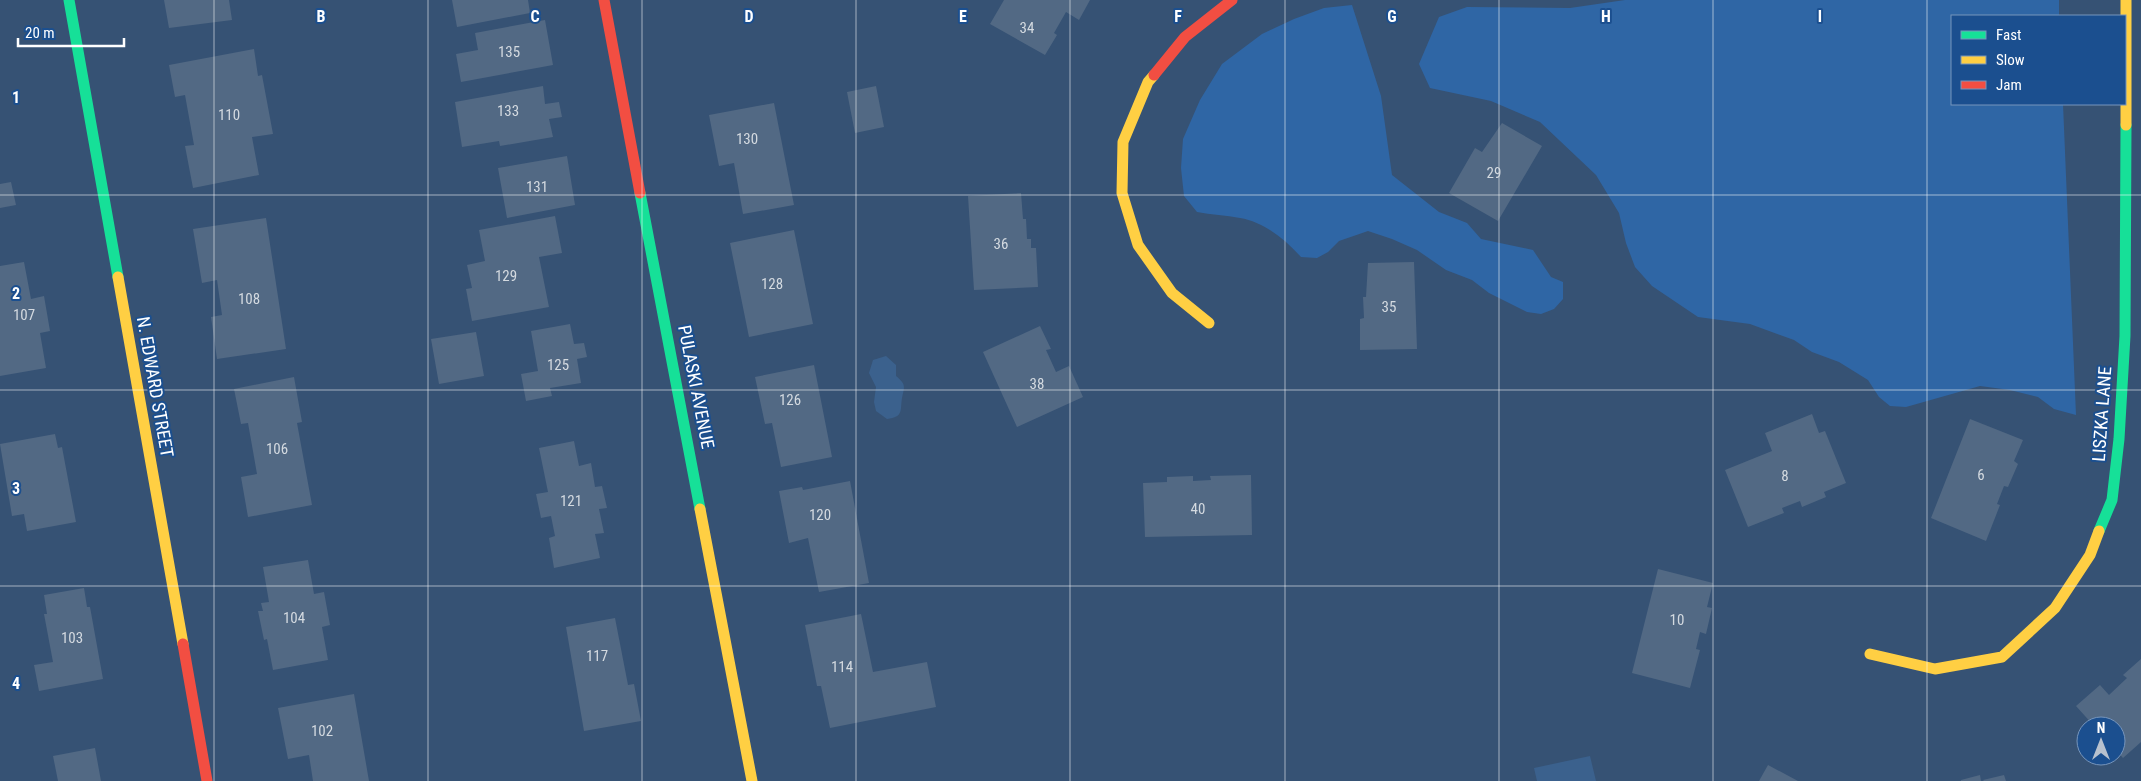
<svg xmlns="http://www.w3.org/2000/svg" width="2141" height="781" viewBox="0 0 2141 781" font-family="'Roboto Condensed',sans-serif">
<rect width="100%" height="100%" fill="#365274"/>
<path fill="#2f66a5" d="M 1625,0 L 2059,0 L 2059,16 L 1952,16 L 1952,104 L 2063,104 L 2076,415 L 2054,409 L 2038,397 L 2010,390 L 1980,386 L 1906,407 L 1890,406 L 1879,397 L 1868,380 L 1839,362 L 1812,352 L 1794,340 L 1750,324 L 1698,317 L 1652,286 L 1635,267 L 1626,243 L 1619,213 L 1596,175 L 1540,122 L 1491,101 L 1430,88 L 1419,64 L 1439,17 L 1467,7 L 1570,8 Z
M 1352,5 L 1381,96 L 1392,175 L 1439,212 L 1467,223 L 1481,239 L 1533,250 L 1551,277 L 1563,282 L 1563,299 L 1554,309 L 1541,314 L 1527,312 L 1489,293 L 1472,280 L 1446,270 L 1417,250 L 1392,239 L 1368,231 L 1339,241 L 1328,252 L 1317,258 L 1301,257 C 1285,239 1264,222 1240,218 C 1226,215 1211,215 1197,212 L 1184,196 L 1181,168 L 1183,139 L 1200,100 L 1222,64 L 1262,34 L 1294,19 L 1324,8 Z"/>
<path fill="#3b618d" d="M 886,356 L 896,365 L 896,376 C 907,385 904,387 902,398 C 900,410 904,417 887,419 L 876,411 L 874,402 L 876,387 L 869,373 L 873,360 Z
M 1590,756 L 1596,781 L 1537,781 L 1534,768 Z"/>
<path fill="#526984" d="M 164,0 L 229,0 L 232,20 L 169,28 Z
M 452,0 L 528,0 L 530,13 L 457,27 Z
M 1004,0 L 1090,0 L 1079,20 L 1066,12 L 1054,33 L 1057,35 L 1045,55 L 990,24 Z
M 545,20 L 553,65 L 461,82 L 456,54 L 478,50 L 475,33 Z
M 254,49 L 258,76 L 262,75 L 273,134 L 252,137 L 259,175 L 193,188 L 185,146 L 194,145 L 185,95 L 175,97 L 169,65 Z
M 543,86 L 545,104 L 559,102 L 562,117 L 549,119 L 553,137 L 500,146 L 499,141 L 462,147 L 455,102 Z
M 876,86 L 884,127 L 855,133 L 847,92 Z
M 774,103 L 794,205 L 743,214 L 734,163 L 719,166 L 709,115 Z
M 1502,123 L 1542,146 L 1498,221 L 1449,193 L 1475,148 L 1482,152 Z
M 567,156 L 575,205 L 507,218 L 498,168 Z
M 11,182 L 16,205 L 0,208 L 0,184 Z
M 1021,193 L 1023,219 L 1026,219 L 1027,239 L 1031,239 L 1031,248 L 1036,248 L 1038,287 L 974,290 L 968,196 Z
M 555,216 L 562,253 L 539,257 L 549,307 L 472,321 L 466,289 L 472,288 L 467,265 L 485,261 L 479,230 Z
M 266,218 L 286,349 L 217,359 L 211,317 L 222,315 L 217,280 L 202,283 L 193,229 Z
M 794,230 L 813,324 L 749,337 L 730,243 Z
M 24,262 L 31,299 L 44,296 L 50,331 L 40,333 L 46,368 L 0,376 L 0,266 Z
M 1414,262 L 1417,349 L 1360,350 L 1360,319 L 1364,318 L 1363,297 L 1366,297 L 1368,263 Z
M 570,324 L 574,344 L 584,343 L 587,357 L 577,359 L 581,383 L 550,388 L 552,396 L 526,401 L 521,374 L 538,371 L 531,331 Z
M 1040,326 L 1051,349 L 1046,350 L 1056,372 L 1069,366 L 1083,397 L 1017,427 L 983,352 Z
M 476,332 L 484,376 L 439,384 L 431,339 Z
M 814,365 L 832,457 L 781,467 L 772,423 L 765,424 L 755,377 Z
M 294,377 L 302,422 L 297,423 L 312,505 L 248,517 L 241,477 L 257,474 L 248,423 L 241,424 L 234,389 Z
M 1812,414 L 1819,433 L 1825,431 L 1846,483 L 1824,492 L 1826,497 L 1802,507 L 1800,501 L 1782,508 L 1784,513 L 1748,527 L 1725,470 L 1772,451 L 1765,433 Z
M 1970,419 L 2023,440 L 2014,461 L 2018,464 L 2008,487 L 2004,486 L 1997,504 L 2000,505 L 1986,541 L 1931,518 Z
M 55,434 L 58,448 L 62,447 L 76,522 L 27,531 L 24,514 L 12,516 L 0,444 Z
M 574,441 L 579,466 L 591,463 L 595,487 L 602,486 L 607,508 L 599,509 L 604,533 L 595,534 L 600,558 L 554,568 L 549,538 L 555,536 L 551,516 L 541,518 L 536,494 L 548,492 L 539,448 Z
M 1251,475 L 1252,535 L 1145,537 L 1143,483 L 1167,482 L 1167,477 L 1193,476 L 1193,481 L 1211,480 L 1210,476 Z
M 850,481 L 869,583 L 819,592 L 808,538 L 789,543 L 779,491 L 802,487 L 803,490 Z
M 308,560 L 314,594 L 324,592 L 330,625 L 322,627 L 328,660 L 273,670 L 267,639 L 264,640 L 258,611 L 263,611 L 261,603 L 269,602 L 263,567 Z
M 1658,569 L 1713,583 L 1707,607 L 1712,608 L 1706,634 L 1700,632 L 1696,649 L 1700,650 L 1690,688 L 1632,673 Z
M 84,588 L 87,607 L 90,607 L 103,679 L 39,691 L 34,665 L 53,662 L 44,614 L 47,614 L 44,595 Z
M 861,614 L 873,672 L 927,662 L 936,707 L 830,728 L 821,686 L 817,686 L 805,625 Z
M 615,618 L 628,685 L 634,684 L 641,721 L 584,731 L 566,627 Z
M 2141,659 L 2141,742 L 2123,758 L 2116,750 L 2116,726 L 2094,726 L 2076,706 L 2100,685 L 2109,695 L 2127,678 L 2123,675 Z
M 354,694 L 369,781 L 313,781 L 309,755 L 288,759 L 278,708 Z
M 95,748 L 101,781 L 58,781 L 53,756 Z
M 1768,765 L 1798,781 L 1759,781 Z
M 1980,775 L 1981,781 L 1961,781 L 1961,780 Z
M 2004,775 L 2006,781 L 1984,781 L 1983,780 Z"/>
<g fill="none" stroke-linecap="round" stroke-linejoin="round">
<path stroke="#16e098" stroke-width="11" d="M 69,0 L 118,277
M 640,193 L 700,509
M 2099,531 L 2112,500 L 2119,439 L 2125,336 L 2126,125"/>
<path stroke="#ffcf43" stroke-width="11" d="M 1154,75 L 1148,82 L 1123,142 L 1122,193 L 1138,245 L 1172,293 L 1209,323
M 2126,125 L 2126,0
M 118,277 L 183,644
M 700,509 L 752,781
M 1870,654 L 1935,669 L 2002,657 L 2055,608 L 2090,555 L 2099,531"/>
<path stroke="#f24e42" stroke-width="11" d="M 604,0 L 640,193
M 1154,75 L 1185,37 L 1232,0
M 183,644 L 207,781"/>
</g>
<path fill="none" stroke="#fff" stroke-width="1" stroke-opacity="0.55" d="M 214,0 L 214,781M 428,0 L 428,781M 642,0 L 642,781M 856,0 L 856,781M 1070,0 L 1070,781M 1285,0 L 1285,781M 1499,0 L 1499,781M 1713,0 L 1713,781M 1927,0 L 1927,781M 0,195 L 2141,195M 0,390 L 2141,390M 0,586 L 2141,586"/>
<g text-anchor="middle" stroke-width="4" stroke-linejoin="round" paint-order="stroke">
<g font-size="15" fill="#d4dae0">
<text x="1027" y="33">34</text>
<text x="509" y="57">135</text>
<text x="508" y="116">133</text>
<text x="229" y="120">110</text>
<text x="747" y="144">130</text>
<text x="1494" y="178">29</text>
<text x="537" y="192">131</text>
<text x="1001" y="249">36</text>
<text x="506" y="281">129</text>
<text x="772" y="289">128</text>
<text x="249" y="304">108</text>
<text x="1389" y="312">35</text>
<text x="24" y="320">107</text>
<text x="558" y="370">125</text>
<text x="1037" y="389">38</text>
<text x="790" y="405">126</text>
<text x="277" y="454">106</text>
<text x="1981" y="480">6</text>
<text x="1785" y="481">8</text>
<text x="571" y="506">121</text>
<text x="1198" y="514">40</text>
<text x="820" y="520">120</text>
<text x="294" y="623">104</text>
<text x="1677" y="625">10</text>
<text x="72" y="643">103</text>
<text x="597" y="661">117</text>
<text x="842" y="672">114</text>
<text x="322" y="736">102</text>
</g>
<g font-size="18" fill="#fff" stroke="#1b4f8f">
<text transform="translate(155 387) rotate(80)" y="6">N. EDWARD STREET</text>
<text transform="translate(696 387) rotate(79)" y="6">PULASKI AVENUE</text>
<text transform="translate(2102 414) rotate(-86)" y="6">LISZKA LANE</text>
</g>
</g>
<g font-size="16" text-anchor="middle" font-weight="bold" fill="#fff" stroke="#1b4f8f" stroke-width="4" stroke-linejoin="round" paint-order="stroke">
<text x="321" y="22">B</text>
<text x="535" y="22">C</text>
<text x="749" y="22">D</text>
<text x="963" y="22">E</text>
<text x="1178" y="22">F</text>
<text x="1392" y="22">G</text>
<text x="1606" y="22">H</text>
<text x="1820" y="22">I</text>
<text x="16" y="103">1</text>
<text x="16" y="299">2</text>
<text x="16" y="494">3</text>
<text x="16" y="689">4</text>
</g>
<rect x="1951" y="15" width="175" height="90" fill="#1b4f8f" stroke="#7695bc"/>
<rect x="1961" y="31" width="25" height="8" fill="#16e098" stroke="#7695bc"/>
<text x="1996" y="40" font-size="15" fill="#ffffff">Fast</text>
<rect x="1961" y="56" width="25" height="8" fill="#ffcf43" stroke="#7695bc"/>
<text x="1996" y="65" font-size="15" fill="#ffffff">Slow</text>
<rect x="1961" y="81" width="25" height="8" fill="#f24e42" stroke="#7695bc"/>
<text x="1996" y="90" font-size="15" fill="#ffffff">Jam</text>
<g transform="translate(2101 741)"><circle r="24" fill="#1b4f8f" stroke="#7695bc"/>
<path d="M0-4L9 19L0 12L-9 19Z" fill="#b9c2ce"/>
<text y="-8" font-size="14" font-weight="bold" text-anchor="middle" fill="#ffffff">N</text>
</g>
<path d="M18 38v8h106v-8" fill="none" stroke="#ffffff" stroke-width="2.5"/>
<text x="25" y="38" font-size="15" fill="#ffffff" stroke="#1b4f8f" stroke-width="4" paint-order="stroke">20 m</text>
</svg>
